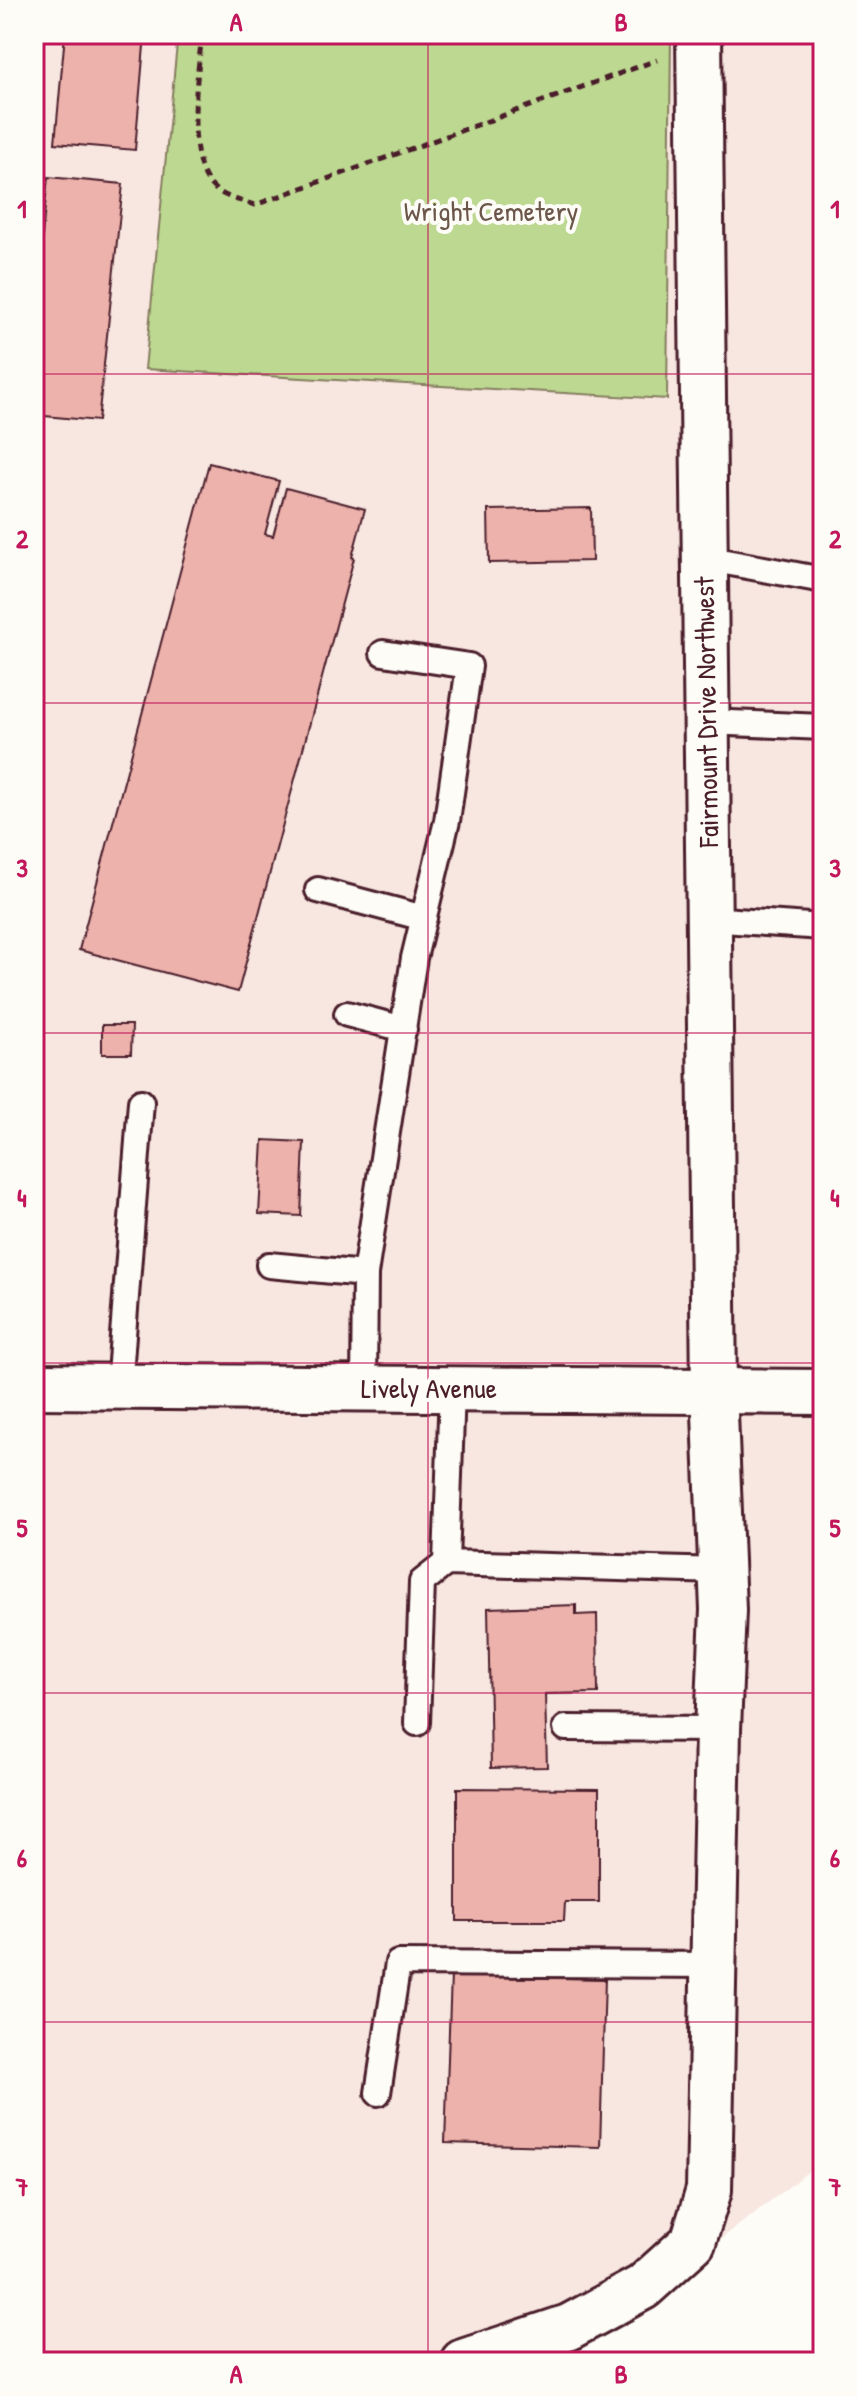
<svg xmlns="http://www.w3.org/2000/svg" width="857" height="2396" viewBox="0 0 857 2396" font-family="'Patrick Hand',sans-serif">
<rect width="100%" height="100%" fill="#fdfcf7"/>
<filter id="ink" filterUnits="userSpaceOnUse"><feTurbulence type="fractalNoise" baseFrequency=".0125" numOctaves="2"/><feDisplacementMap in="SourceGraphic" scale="16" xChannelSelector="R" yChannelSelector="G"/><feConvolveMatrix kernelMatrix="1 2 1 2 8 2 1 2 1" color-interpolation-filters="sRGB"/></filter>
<g filter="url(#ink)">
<path fill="#f8e6e0" d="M 34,34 L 178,34 L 145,369 L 667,399 L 671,34 L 823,34 L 823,2153 L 809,2171 L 562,2362 L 34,2362 Z"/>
<path fill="#bdd991" stroke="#847c5e" stroke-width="2" d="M 178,34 L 671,34 L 667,399 L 145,369 Z"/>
<path fill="#edb2ac" stroke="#4a1f2b" stroke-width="2" d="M 65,34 L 145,34 L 135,150 L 55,143 Z
M 48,177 L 123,184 L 98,421 L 34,415 L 34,316 Z
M 209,463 L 279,481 L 265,534 L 273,536 L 286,488 L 365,509 L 352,557 L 354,558 L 238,992 L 79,950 Z
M 591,508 L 592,561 L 489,563 L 488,510 Z
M 102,1025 L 132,1025 L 131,1054 L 102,1054 Z
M 34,1090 L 36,1090 L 39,1153 L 34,1154 Z
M 263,1140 L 304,1142 L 301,1216 L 259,1214 Z
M 576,1605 L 576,1615 L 597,1614 L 598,1693 L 545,1694 L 547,1767 L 491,1768 L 488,1608 Z
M 457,1788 L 599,1789 L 599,1902 L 565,1902 L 564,1921 L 457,1921 Z
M 451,1975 L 605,1979 L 600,2147 L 445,2143 Z"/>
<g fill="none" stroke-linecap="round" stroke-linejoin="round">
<defs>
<path id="lane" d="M 704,558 L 823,580
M 706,722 L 823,727
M 318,890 L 424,918
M 708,919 L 823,927
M 347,1014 L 404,1029
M 269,1265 L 365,1274
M 119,1387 L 141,1102
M 364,1388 L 365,1274 L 414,958 L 447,821 L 469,666 L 383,653
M 452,1388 L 446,1563 L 721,1571
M 417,1723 L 422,1582 L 446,1563
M 566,1728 L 718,1729
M 378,2093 L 398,1963 L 715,1965"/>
<path id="street" d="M 34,1386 L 823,1392
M 463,2362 L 569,2327 L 643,2287 L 693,2242 L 709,2190 L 718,1729 L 723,1610 L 714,1389 L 699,34"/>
</defs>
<use href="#lane" stroke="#4a1f2b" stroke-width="30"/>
<use href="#street" stroke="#4a1f2b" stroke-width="50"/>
<path stroke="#4a1f2b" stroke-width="5" stroke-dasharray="8 6" stroke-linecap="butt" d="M 202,34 C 198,73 186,147 207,180 C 216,196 239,200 255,205 L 657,60"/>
<use href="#lane" stroke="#fdfcf7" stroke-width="24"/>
<use href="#street" stroke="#fdfcf7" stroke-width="44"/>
</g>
</g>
<path fill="none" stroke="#c2185b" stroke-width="2" stroke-opacity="0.55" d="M 428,34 L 428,2362M 34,374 L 823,374M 34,703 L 823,703M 34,1033 L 823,1033M 34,1363 L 823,1363M 34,1693 L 823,1693M 34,2022 L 823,2022"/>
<g text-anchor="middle" stroke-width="8" stroke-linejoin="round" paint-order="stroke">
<g font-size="28" fill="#6c574a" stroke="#fdfcf7">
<text x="491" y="221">Wright Cemetery</text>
</g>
<g font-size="28" fill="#4a1f2b" stroke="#fdfcf7">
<text transform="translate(706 712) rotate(-91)" y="10">Fairmount Drive Northwest</text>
<text x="429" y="1398">Lively Avenue</text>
</g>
</g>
<rect width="857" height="2396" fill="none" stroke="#fdfcf7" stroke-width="88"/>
<rect x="44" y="44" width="769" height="2308" fill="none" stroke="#c2185b" stroke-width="3"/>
<g font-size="26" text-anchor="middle" font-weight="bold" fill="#c2185b">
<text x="236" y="31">A</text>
<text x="621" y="31">B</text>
<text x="22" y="218">1</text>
<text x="835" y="218">1</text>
<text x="22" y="548">2</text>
<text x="835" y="548">2</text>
<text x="22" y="877">3</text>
<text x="835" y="877">3</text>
<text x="22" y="1207">4</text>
<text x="835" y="1207">4</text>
<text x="22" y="1537">5</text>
<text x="835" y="1537">5</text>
<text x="22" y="1867">6</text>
<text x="835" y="1867">6</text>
<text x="22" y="2196">7</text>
<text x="835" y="2196">7</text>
<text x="236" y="2383">A</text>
<text x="621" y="2383">B</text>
</g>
</svg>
